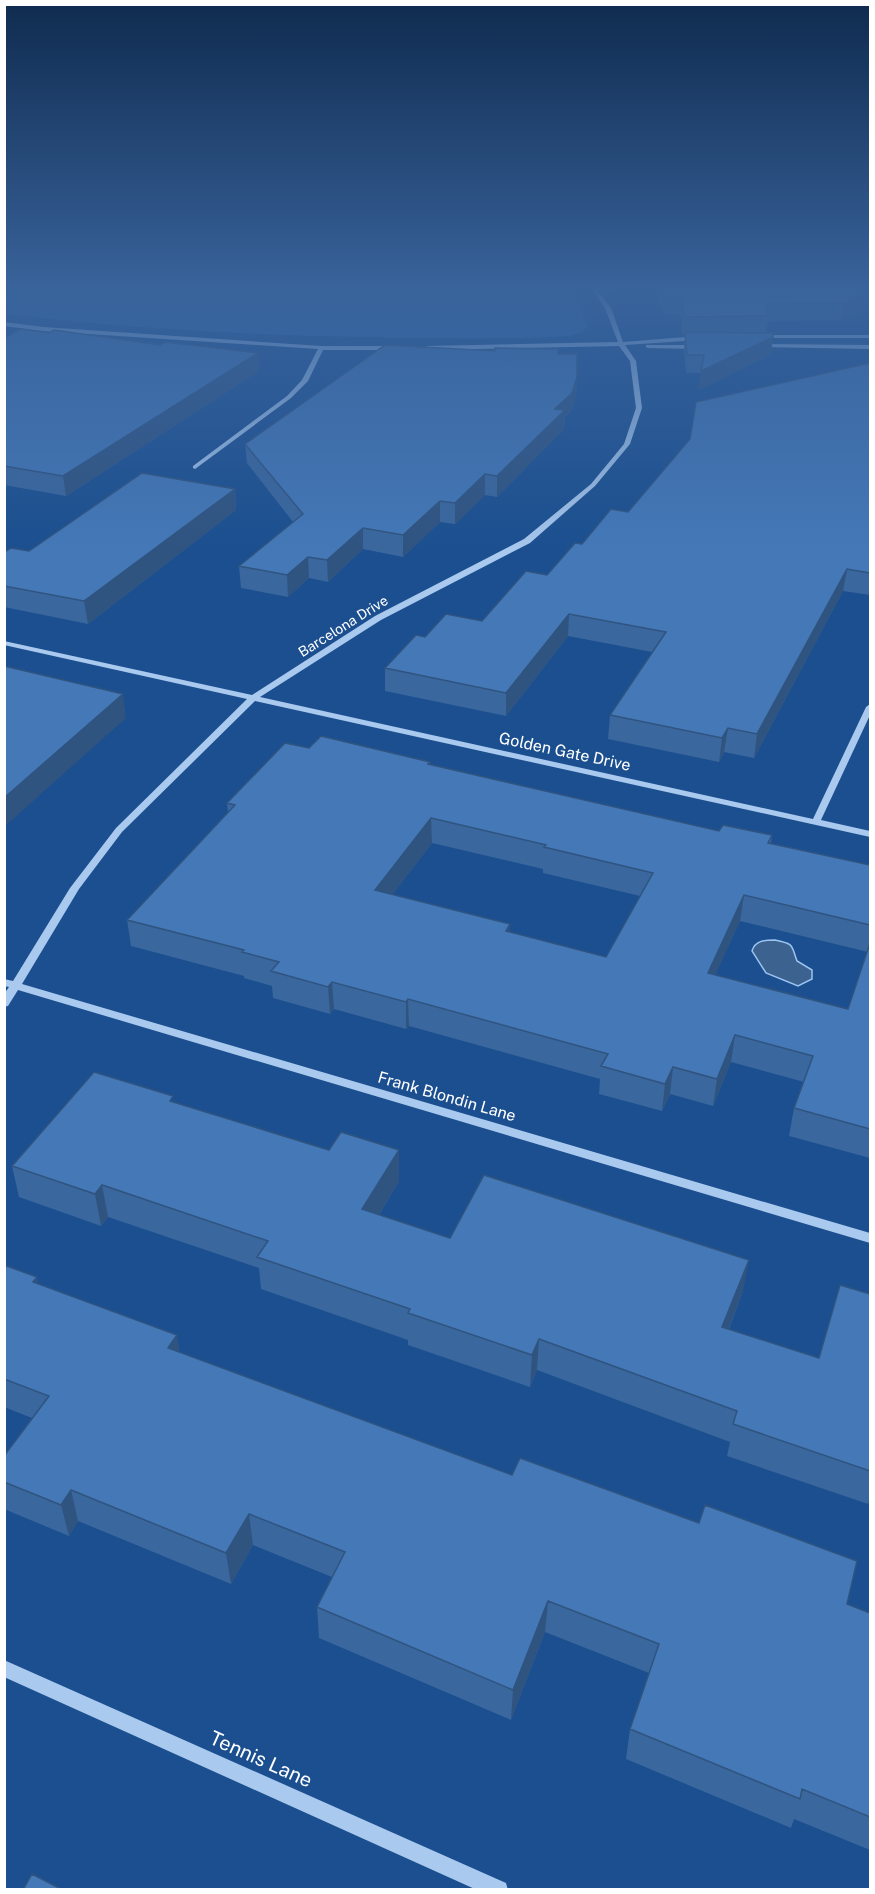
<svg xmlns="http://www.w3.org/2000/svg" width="875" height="1894" viewBox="0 0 875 1894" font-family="'Public Sans',sans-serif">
<rect width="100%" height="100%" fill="#1b4f8f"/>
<path fill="#2e69ad" d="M 5,288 L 564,288 L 577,301 L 588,326 L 581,333 L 568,336 C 500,340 431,338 363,337 C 243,335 124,328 5,314 Z"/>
<path fill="#3c6290" stroke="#9cc4f0" stroke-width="1.5" d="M 775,940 C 795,944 791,945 797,961 L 812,970 L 812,979 L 798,986 L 766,973 L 752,951 C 755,940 766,940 775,940 Z"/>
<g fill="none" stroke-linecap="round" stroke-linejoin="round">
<path fill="#a9c9ee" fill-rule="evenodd" d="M 591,288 L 615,288 L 597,290 L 611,308 L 623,342 L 699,336 L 702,338 L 699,340 L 625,345 L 636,361 L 642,408 L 630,444 L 595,486 L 530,543 L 381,620 L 260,697 L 813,819 L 866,707 L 870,704 L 870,715 L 821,820 L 870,831 L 870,837 L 255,701 L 122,832 L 79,889 L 22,984 L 870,1233 L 870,1243 L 18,990 L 8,1006 L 4,1007 L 4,994 L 9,987 L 4,986 L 4,979 L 13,981 L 70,888 L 116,828 L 247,699 L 4,645 L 4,641 L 252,695 L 375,616 L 524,539 L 591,484 L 624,444 L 636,408 L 630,361 L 619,346 L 427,350 L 424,348 L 427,346 L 618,342 L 605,308 Z
M 4,322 L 43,327 L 321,346 L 393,346 L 396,348 L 393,350 L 323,350 L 308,381 L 291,398 L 195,469 L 193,468 L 193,466 L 287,396 L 302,380 L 318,349 L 43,331 L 4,326 Z
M 759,335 L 870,335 L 870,338 L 757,338 Z
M 759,344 L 870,345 L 870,349 L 757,347 L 757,345 Z
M 646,345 L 698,345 L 701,347 L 698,349 L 648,348 L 646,347 Z
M 4,1660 L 506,1883 L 508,1890 L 477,1890 L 4,1677 Z"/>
</g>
<path fill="#3a679d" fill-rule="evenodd" d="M 653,288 L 870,288 L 870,305 L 841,320 L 768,321 L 766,333 L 773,337 L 771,354 L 699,390 L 701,373 L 686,373 L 684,350 L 685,334 L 682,334 L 681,315 L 664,315 Z
M 4,327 L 8,336 L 259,371 L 66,496 L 4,485 Z
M 558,354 L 577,377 L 576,395 L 571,411 L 565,417 L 564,429 L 497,497 L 485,495 L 455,524 L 440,522 L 403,557 L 363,549 L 328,582 L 309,578 L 288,597 L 241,588 L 239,566 L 293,522 L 247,463 L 245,444 Z
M 870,363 L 870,595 L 843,591 L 754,758 L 724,752 L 719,762 L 608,739 L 610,715 L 652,652 L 568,636 L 506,716 L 385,691 L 385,668 L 425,637 L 482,621 L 547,575 L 582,544 L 628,512 Z
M 235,489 L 236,510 L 88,624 L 4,607 L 4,552 L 29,551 Z
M 309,748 L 430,762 L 430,765 L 719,831 L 772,835 L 771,843 L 870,865 L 870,1158 L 789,1136 L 794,1108 L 804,1082 L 731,1062 L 713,1106 L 670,1094 L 662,1111 L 599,1094 L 600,1079 L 409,1026 L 406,1029 L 334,1009 L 330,1014 L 273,998 L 272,986 L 244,978 L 244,976 L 131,946 L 127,920 L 228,813 L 227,803 ZM 432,843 L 543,869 L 543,873 L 640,896 L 606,957 L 510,932 L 392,895 ZM 740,921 L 868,952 L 848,1009 L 715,975 Z
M 174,1102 L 399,1181 L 379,1215 L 450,1238 L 743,1291 L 729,1329 L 819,1358 L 870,1294 L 870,1498 L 868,1504 L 727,1456 L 730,1442 L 537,1370 L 530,1387 L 408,1345 L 408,1340 L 261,1289 L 259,1268 L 108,1217 L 101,1226 L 19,1197 L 12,1166 Z
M 4,1265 L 39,1285 L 180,1353 L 870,1613 L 870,1850 L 794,1819 L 791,1828 L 626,1759 L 630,1729 L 649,1673 L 545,1632 L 511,1720 L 319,1638 L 317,1607 L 332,1577 L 253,1545 L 231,1584 L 78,1521 L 69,1536 L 4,1509 L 4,1456 L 32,1418 L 4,1407 Z"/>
<path fill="#305480" d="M 870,290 L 870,305 L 841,320 L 843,303 Z
M 7,327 L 9,344 L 4,348 L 4,328 Z
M 773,337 L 771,354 L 699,390 L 701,371 Z
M 258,353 L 259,371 L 66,496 L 63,476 Z
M 577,377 L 576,395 L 571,411 L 565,417 L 564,429 L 497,497 L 497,476 L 555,409 Z
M 485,474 L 485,495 L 455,524 L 455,503 Z
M 235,489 L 236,510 L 88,624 L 84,601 Z
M 440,501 L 440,522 L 403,557 L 403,535 Z
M 363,528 L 363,549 L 328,582 L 327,560 Z
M 308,557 L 309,578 L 288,597 L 287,575 Z
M 847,569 L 843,591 L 754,758 L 757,734 Z
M 569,614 L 568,636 L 506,716 L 506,693 Z
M 123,694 L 126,718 L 4,827 L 4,798 Z
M 728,728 L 724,752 L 719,762 L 722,738 Z
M 431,818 L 432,843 L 376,916 L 375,890 Z
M 744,895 L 740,921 L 704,1000 L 708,973 Z
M 510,924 L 509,951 L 506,931 Z
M 332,982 L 334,1009 L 330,1014 L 328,987 Z
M 408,999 L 409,1026 L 406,1029 L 406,1002 Z
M 735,1035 L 731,1062 L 713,1106 L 717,1079 Z
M 673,1067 L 670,1094 L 662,1111 L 665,1084 Z
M 399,1150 L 399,1181 L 363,1241 L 362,1209 Z
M 102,1185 L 108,1217 L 101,1226 L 95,1194 Z
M 749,1260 L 743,1291 L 717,1359 L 722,1327 Z
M 37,1277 L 45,1309 L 33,1282 Z
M 177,1335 L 182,1366 L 168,1348 Z
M 539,1339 L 537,1370 L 530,1387 L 532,1355 Z
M 71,1490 L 78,1521 L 69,1536 L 61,1505 Z
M 249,1514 L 253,1545 L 231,1584 L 226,1553 Z
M 548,1601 L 545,1632 L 511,1720 L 513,1690 Z"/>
<path fill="#4478b7" stroke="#305480" stroke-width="1.5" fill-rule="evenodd" d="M 661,288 L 870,288 L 870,290 L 843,303 L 766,304 L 768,316 L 684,317 L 682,298 L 666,298 Z
M 20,329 L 49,333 L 54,330 L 160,345 L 165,342 L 258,353 L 63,476 L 4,466 L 4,338 Z
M 685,332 L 773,333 L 773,337 L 701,371 L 704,355 L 687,355 Z
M 385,345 L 495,351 L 495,348 L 558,349 L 558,354 L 577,354 L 577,377 L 572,393 L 555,409 L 565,410 L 497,476 L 485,474 L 455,503 L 440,501 L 403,535 L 363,528 L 327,560 L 308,557 L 287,575 L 239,566 L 303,514 L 245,444 Z
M 870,363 L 870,573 L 847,569 L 757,734 L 728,728 L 722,738 L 610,715 L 666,632 L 569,614 L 506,693 L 385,668 L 416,635 L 425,637 L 446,614 L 482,621 L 526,571 L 547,575 L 575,543 L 582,544 L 611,509 L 628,512 L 690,439 L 696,402 Z
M 142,473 L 235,489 L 84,601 L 4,586 L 4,552 L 11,548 L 29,551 Z
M 4,666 L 123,694 L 4,798 Z
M 321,736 L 430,762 L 428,764 L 719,831 L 723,825 L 772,835 L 768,843 L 870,865 L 870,925 L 744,895 L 708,973 L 848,1009 L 870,943 L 870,1129 L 794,1108 L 813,1056 L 735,1035 L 717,1079 L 673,1067 L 665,1084 L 601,1066 L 608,1054 L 408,999 L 406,1002 L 332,982 L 328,987 L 271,971 L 279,962 L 242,952 L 244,950 L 127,920 L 235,805 L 227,803 L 285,743 L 309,748 ZM 431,818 L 546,845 L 544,847 L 653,873 L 606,957 L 506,931 L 510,924 L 375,890 Z
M 94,1072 L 173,1096 L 170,1101 L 329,1150 L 341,1132 L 399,1150 L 362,1209 L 450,1238 L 484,1175 L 749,1260 L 722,1327 L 819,1358 L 840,1285 L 870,1294 L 870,1471 L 733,1424 L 737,1411 L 539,1339 L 532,1355 L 408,1313 L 410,1309 L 257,1257 L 268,1241 L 102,1185 L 95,1194 L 12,1166 Z
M 4,1265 L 37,1277 L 33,1282 L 177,1335 L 168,1348 L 512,1475 L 520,1458 L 699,1523 L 705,1505 L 857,1561 L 847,1604 L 870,1613 L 870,1817 L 802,1789 L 800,1799 L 630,1729 L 659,1644 L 548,1601 L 513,1690 L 317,1607 L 345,1552 L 249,1514 L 226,1553 L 71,1490 L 61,1505 L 4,1482 L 4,1456 L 49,1396 L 4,1379 Z
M 32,1874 L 63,1890 L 23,1890 Z"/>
<linearGradient id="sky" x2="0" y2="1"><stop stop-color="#0f2b4f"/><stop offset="0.52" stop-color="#39639b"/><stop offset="1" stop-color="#39639b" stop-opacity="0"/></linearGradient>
<rect width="875" height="553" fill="url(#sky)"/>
<g text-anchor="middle" stroke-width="4.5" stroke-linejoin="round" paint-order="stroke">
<g font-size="14" fill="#fff" stroke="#1b4f8f">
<text transform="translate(343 626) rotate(-32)" y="5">Barcelona Drive</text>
</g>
<g font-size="16" fill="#fff" stroke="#1b4f8f">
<text transform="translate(565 751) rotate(12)" y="6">Golden Gate Drive</text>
<text transform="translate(447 1096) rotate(16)" y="6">Frank Blondin Lane</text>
</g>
<g font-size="20" fill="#fff" stroke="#1b4f8f">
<text transform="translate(261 1759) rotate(24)" y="7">Tennis Lane</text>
</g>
</g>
<rect width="875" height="1894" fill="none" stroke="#ffffff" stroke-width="12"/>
</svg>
